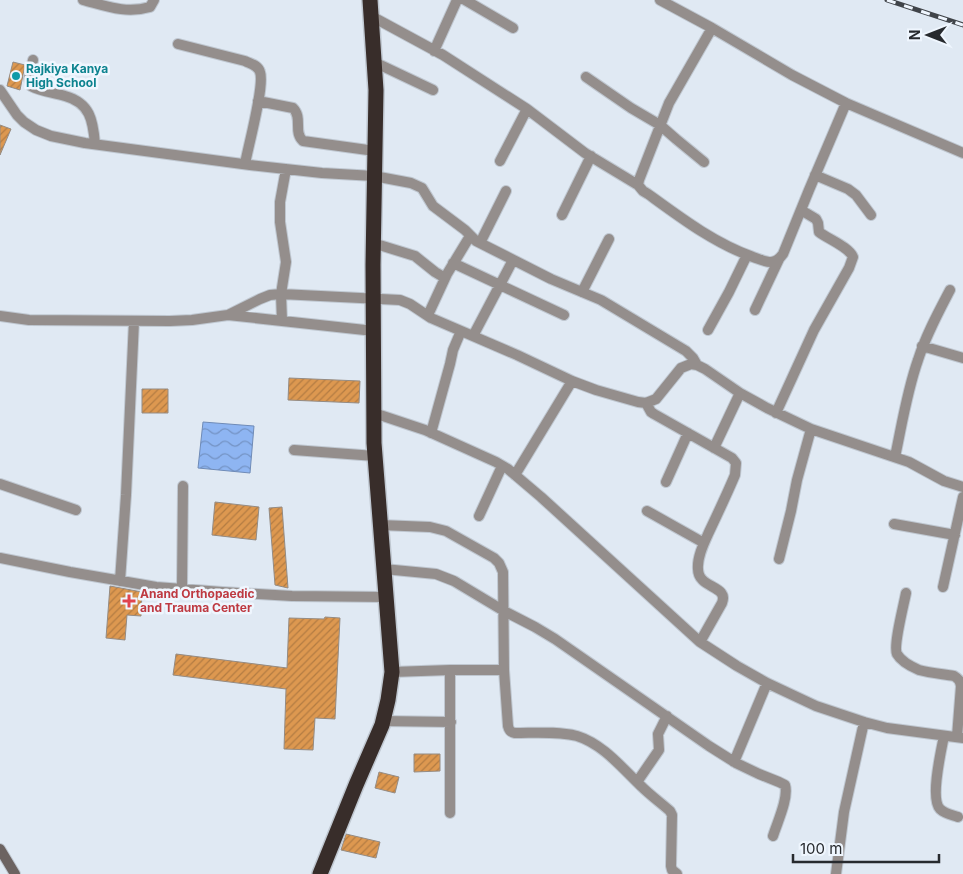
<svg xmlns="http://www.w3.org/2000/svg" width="963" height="874" viewBox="0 0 963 874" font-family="Inter,sans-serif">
<defs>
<pattern id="water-waves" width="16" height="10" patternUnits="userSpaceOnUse" patternTransform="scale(1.25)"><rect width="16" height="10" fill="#8eb5f2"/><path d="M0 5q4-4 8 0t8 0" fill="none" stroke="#7493c4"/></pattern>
<pattern id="building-hatch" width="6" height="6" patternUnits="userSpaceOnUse" patternTransform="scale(1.25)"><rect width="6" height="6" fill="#dd9850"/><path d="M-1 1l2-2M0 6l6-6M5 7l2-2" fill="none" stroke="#b37c43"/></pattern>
</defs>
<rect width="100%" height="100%" fill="#e0e9f3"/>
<path fill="url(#water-waves)" stroke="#6f8bb7" d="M 203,422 L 254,426 L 250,473 L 198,468 Z"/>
<path fill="url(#building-hatch)" stroke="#948b83" d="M 13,62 L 25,65 L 20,90 L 7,86 Z
M 0,125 L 11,129 L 0,155 Z
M 289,378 L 360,381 L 359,403 L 288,400 Z
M 142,389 L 168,389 L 168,413 L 142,413 Z
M 215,502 L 259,507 L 256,540 L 212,535 Z
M 282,507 L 288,588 L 275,585 L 269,508 Z
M 110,586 L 142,592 L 141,616 L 127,615 L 125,640 L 106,638 Z
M 325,617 L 340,618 L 335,719 L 315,718 L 313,750 L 284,749 L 286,689 L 173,675 L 176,654 L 287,668 L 289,618 L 324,619 Z
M 414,754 L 440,754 L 440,771 L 414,772 Z
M 379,772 L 399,777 L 395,793 L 375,788 Z
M 346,834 L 380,842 L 376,858 L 341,850 Z"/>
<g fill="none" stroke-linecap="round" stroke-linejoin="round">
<defs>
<path id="street" d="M 83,0 C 106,6 126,14 150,7 L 154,0
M 465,0 L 513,28
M 660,0 L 712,28 L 792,75 L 846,103 L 963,153
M 371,16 L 443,55 L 527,109 L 585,153 L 638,185
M 712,28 L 669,103 L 639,180 L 638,185 L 643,191 L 648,194 C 681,218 714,243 753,257 C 759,259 765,262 771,262 C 777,262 780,258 783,254 L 809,190 L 846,103
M 178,44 L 245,61 C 251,64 258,65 260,72 C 265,85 248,147 245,164
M 434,51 L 457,0
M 33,60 L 29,78 L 31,86 C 42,92 53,92 65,96 C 90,103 93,120 95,144
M 374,62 L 433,90
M 586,77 L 631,108 L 660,125 L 676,139 L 704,162
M 0,90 L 17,115 L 24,122 L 36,130 L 51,136 L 85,143 L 250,165 L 322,173 L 374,176 L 411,183 L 422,188 L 433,206 L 465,230 L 476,241 L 551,279 L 601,300 L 686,351 L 693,358 L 697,365
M 258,101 L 293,108 C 303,118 293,132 303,141 L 375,151
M 500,161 L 527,109
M 815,175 L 848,189 L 856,195 L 871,215
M 562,215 L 591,156
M 373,243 L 415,256 L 435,272 L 445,278
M 480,243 L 506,191
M 453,263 L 564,315
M 582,292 L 609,239
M 755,310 L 779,259
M 228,315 L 374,331
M 428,315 L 447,274 L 470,236
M 0,316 L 29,320 L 170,321 L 192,320 L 228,315 L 260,299 L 270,295 L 281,294 L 400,300 L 410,304 L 431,318 L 517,355 L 572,381 L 596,390 L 638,402 L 646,403 L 656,399 L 681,368 L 691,364 L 697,365 L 705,369 L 740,393 L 767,408 L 811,429 L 909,462 L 944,481 L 963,487
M 282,321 L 281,294 L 286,262 L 280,222 L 280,202 L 286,169
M 708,330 L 729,292 L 747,255
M 473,336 L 513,260
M 922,346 L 963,358
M 646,403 L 651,412 L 654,414 L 732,458 L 736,463 L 735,475 C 727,494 718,513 709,532 C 704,543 697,557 698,569 C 698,589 729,585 722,603 L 700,642
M 374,413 L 425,430 L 496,462 L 508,469 L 541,497 L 700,642 L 737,666 L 767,683 L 816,706 L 864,722 L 887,728 L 963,738
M 776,413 L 814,330 L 849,268 L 853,257 C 849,247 828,239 819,232 L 818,223 L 816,219 L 801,210
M 431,433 L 450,364 L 453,350 L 461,331
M 714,448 L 740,393
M 294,450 L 375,456
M 895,457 C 902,424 907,391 918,360 C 926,335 938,313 950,290
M 515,475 L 572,381
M 666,482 L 688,433
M 0,484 L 76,510
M 647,511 L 704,543
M 479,516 L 502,466
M 894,524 L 955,535
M 380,525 L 430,527 L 446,531 L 494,558 L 499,563 L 503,572 L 504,670 L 508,726 C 509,730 510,732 515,733 C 535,733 557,731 577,736 C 603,744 622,768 641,786 C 650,795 661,803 670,811 L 672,815 L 671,866 L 672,870 L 677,874
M 0,558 L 70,572 L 156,587 L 222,592 L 292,596 L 386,597
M 779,559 L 791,511 L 797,480 L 811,429
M 384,569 L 436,574 L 454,581 L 504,611 L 535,627 L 555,639 L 709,746 L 736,763 L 759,774 L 779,782 L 785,785 C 789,798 777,823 773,836
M 120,581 L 126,495 L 134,321
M 943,587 L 963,497
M 182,589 L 183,486
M 906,593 C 904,604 893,646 897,654 C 901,661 912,667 919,670 C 930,673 942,674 954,676 C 959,679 960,681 961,686 L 957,737
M 392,672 L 450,670 L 504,670
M 383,721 L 451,722
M 944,736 C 941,751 930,799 940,809 C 945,814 953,815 958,817
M 734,762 L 767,683
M 637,782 L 659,750 L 658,734 L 667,716
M 450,813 L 450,670
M 836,874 L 844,812 L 864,722"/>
<path id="secondary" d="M 0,849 L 15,874"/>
<path id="highway" d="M 320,874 L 356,785 L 382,725 L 388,700 L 392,672 L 374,443 L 373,265 L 376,90 L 370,0"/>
</defs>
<use href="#street" stroke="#bfc7d0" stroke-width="12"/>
<use href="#secondary" stroke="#bfc7d0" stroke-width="12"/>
<use href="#highway" stroke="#bfc7d0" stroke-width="18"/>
<use href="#street" stroke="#948e8c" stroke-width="10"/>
<use href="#secondary" stroke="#6c6361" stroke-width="10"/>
<use href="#highway" stroke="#382d2a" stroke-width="15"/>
<defs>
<path id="rail" d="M 887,0 L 963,25"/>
</defs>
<use href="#rail" stroke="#404449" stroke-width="5"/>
<use href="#rail" stroke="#eff6fe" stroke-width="3" stroke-dasharray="9" stroke-linecap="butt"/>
</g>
<circle fill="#0f9aa8" stroke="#eff6fe" stroke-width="2" cx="16" cy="76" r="5"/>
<path fill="#e0444e" stroke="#eff6fe" stroke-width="2" d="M126.5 593.5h5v5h5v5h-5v5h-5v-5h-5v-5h5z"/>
<g text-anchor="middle" stroke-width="5" stroke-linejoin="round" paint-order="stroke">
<g font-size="12" font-weight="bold" fill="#0d838f" stroke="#eff6fe" text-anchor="start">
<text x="26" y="73">Rajkiya Kanya<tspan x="26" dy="14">High School</tspan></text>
</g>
<g font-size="12" font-weight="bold" fill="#be3a42" stroke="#eff6fe" text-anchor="start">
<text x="140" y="598">Anand Orthopaedic<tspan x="140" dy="14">and Trauma Center</tspan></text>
</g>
</g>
<g transform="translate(928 35) rotate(270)" stroke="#eff6fe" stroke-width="4" paint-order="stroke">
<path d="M0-4L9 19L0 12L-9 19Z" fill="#272a2e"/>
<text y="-8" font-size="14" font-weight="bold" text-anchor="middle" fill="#272a2e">N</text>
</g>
<path d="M793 854v8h146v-8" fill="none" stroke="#272a2e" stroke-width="2.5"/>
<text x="800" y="854" font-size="15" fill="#272a2e" stroke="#eff6fe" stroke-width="4" paint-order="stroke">100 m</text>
</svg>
